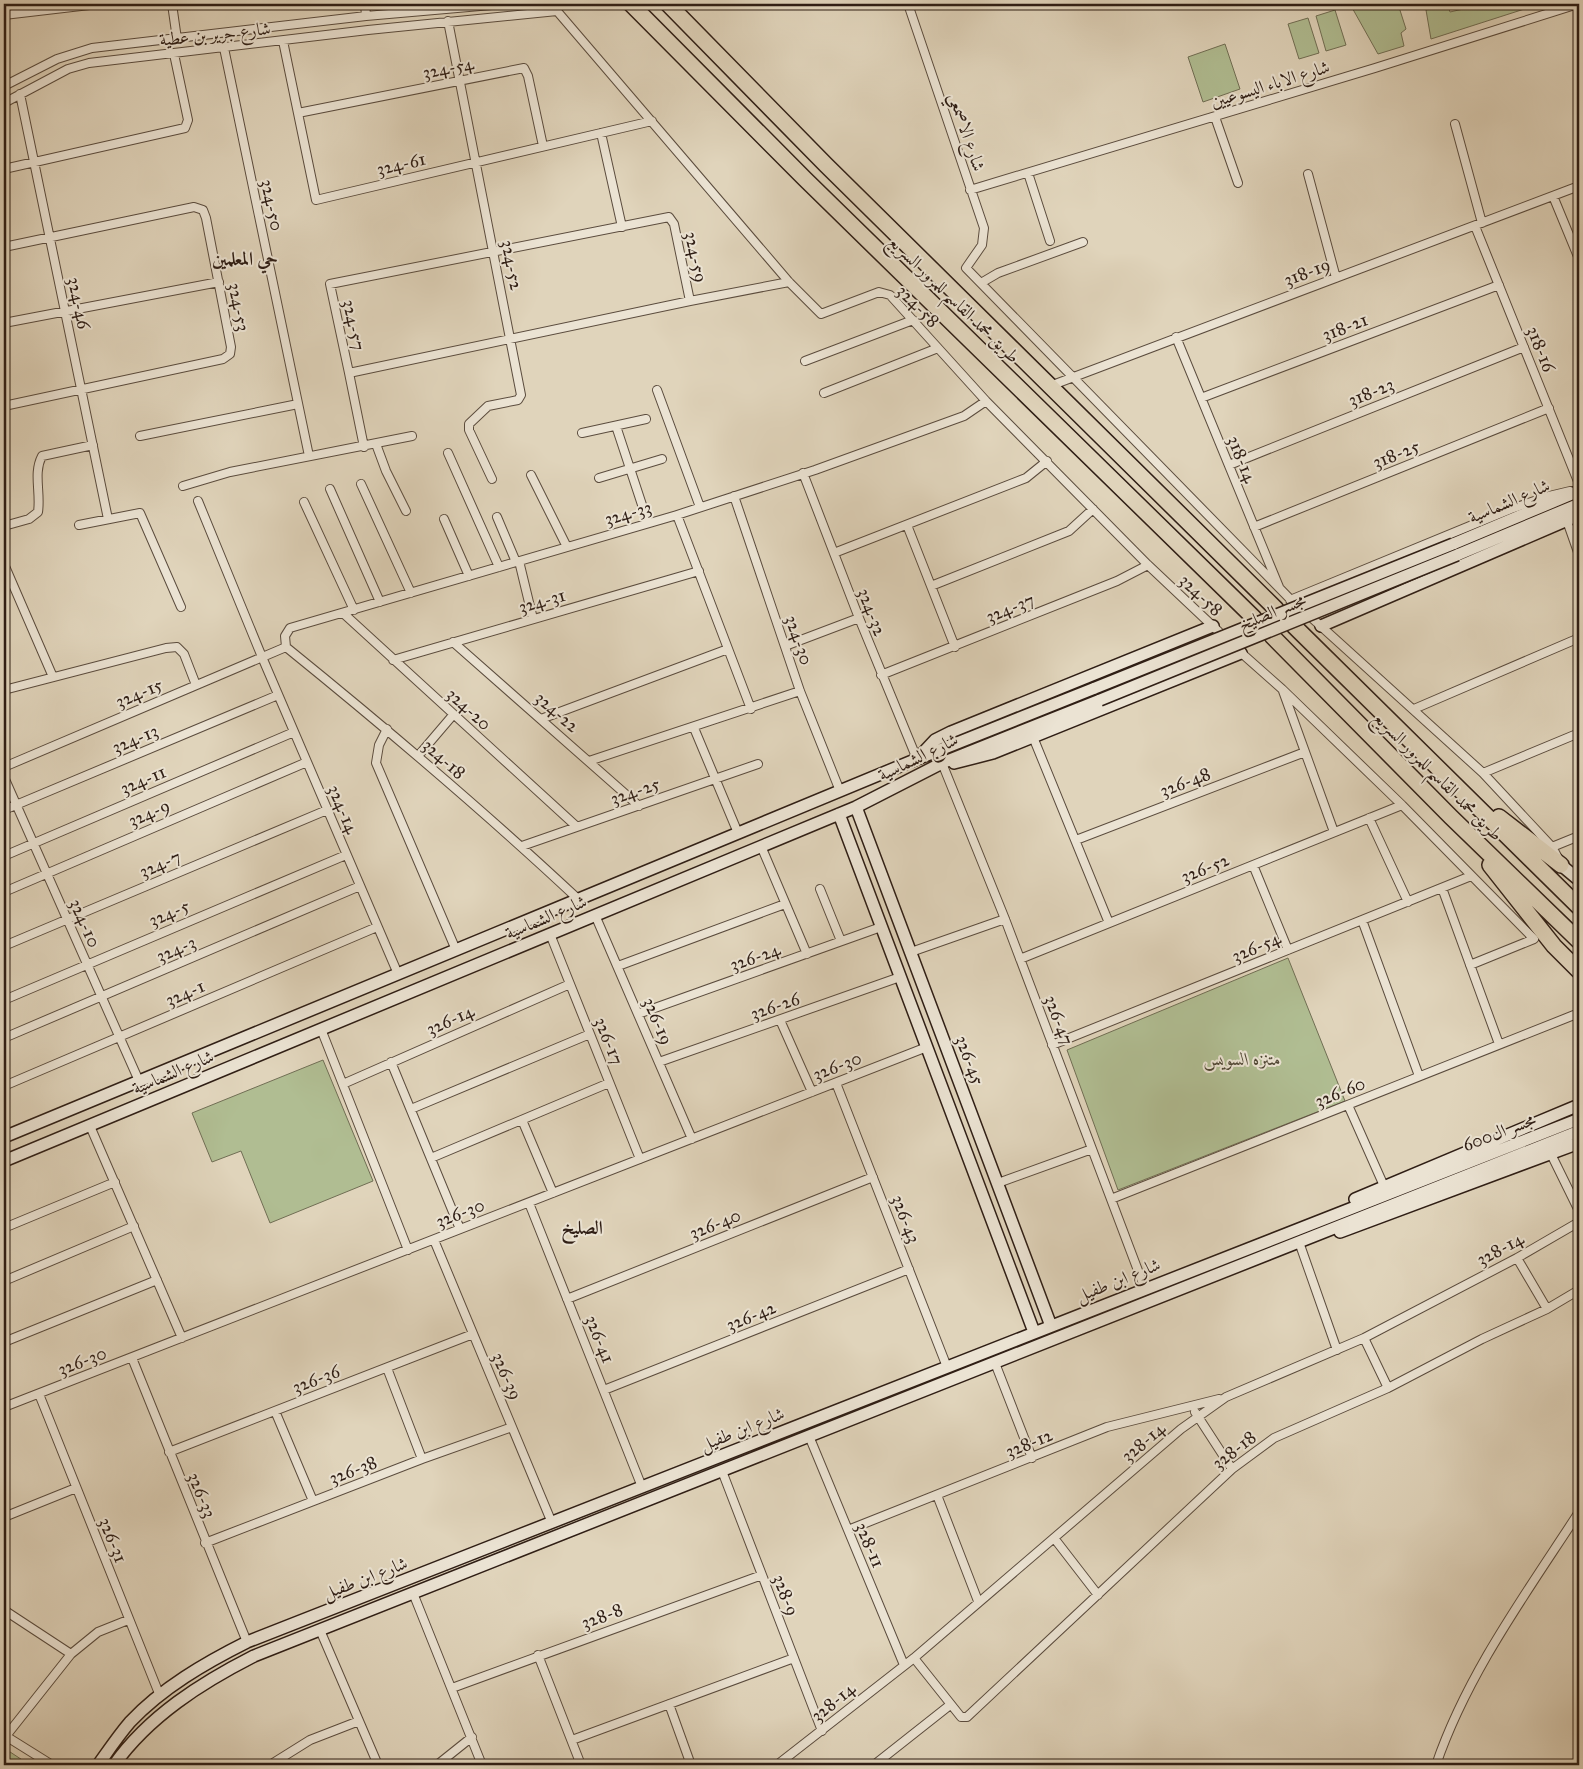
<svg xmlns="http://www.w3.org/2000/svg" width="1583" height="1769" viewBox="0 0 1583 1769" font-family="'IM FELL Great Primer',Amiri,serif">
<rect width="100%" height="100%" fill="#e0d4bb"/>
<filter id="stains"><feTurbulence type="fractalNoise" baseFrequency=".004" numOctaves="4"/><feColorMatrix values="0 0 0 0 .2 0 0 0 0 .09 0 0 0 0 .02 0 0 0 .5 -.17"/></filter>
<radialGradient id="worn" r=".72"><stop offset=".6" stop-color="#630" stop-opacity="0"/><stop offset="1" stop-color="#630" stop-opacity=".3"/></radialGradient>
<path fill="#b0bd92" stroke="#706e54" d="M 1350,4 L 1398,4 L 1406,29 L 1401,33 L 1404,46 L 1378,54 Z
M 1447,4 L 1450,12 L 1485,4 L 1540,4 L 1431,39 L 1426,10 Z
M 1335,10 L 1346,45 L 1326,51 L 1316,16 Z
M 1308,18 L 1319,53 L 1299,59 L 1288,24 Z
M 1225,44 L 1240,89 L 1203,102 L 1188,57 Z
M 1288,958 L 1345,1101 L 1118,1190 L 1067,1050 Z
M 323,1060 L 373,1181 L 270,1223 L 241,1151 L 212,1162 L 192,1113 Z
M 4,1748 L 30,1765 L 4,1765 Z"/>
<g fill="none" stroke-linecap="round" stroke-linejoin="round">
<defs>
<path id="street" d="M 172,4 L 177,39
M 365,4 L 366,16
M 551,4 L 789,282 L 821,314 L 879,292 L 890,295 L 986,401 L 1148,565 L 1219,632
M 908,4 L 984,228 L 982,245 L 966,268 L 1293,602
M 4,15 L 98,4
M 448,21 L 521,395 L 518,400 L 488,406 L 469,424 L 469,430 L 492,479
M 283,41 L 316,200 L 652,121
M 224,48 L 309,456
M 4,86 L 57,59 L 92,48 L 366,16 L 503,4
M 20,94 L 108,519
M 4,103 L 68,69 L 89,63 L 368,30 L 557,11
M 298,113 L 524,68 L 528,76 L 543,146
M 1215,117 L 1238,183
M 1455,124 L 1482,223
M 601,133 L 622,227
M 4,169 L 185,128 L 188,120 L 174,54
M 1028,173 L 1050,241
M 1308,174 L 1336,278
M 970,190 L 1375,68 L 1578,4
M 1553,196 L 1579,259
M 669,217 L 674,224 L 690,301 L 349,373 L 330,284 Z
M 1475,226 L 1579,484
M 4,247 L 194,207 L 203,210 L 206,218 L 231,347 L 230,354 L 223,359 L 4,406
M 981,283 L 998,273 L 1083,242
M 690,301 L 789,282
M 4,323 L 219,282
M 1176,337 L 1279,587
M 805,361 L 913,320
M 349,373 L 364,447
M 1050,386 L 1579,186
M 657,390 L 700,507
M 824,393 L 938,348
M 1201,398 L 1499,285
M 616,426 L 648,523
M 582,433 L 646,419
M 140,436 L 298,404
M 376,444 L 386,471 L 406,511
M 448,453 L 499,567
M 1229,465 L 1524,347
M 803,473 L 859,618 L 917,759
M 531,475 L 567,547
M 599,478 L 662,459
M 361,484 L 411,593
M 183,486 L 230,472 L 412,436
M 330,489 L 380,602
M 734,496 L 800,691 L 840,791
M 198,501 L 262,657 L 398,974
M 304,502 L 354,610
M 677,515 L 751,709
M 497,517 L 516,562
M 444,519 L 469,576
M 1567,521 L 1579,555
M 79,525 L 140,513 L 181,607
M 907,525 L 955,647
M 4,526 L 29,519 L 38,512 C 41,493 33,473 42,456 L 93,445
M 1254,527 L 1549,408
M 834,553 L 1026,478 L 1047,461
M 519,561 L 533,619
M 4,564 L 53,677
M 931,586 L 1069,531 L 1093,509
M 1290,600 L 1511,509 L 1549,496 L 1570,491
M 343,613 L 576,826
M 1313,619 L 1483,773 L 1552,847 L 1558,858
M 453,642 L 639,806
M 785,646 L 859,618
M 286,647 L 285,636 L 290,628 L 677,515 L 815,470 L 964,416 L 986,401
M 286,647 C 386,728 484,811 578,899
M 1238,650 L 1282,689 L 1402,805 L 1534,939 L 1470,965
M 393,660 L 699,571
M 881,675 L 1117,581 L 1148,565
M 4,690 L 166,648 L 177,647 L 184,654 L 196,685
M 1283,691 L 1334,832
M 1414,709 L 1579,638
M 541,719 L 728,649
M 694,728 L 738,833
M 387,729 L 379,745 L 376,763 L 456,950
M 1033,737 L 1109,923
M 418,756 L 453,715
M 589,761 L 800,691
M 942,763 L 1005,919 L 1145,1289
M 4,767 L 286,647
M 1483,773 L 1579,733
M 4,777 L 139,1081
M 4,810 L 278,695
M 1369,818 L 1408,902
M 1076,840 L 1305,752
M 522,846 L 758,764
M 761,846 L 807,954
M 1552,847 L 1579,836
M 4,856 L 294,732
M 1253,865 L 1288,950
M 1442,888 L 1499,1044
M 820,889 L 841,941
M 4,892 L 307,762
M 595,915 L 692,1139
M 1362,920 L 1419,1076
M 550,934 L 640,1159
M 4,946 L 327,810
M 911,952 L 1005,919
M 1020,959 L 1402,805
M 618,966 L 785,904
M 4,1000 L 346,855
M 638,1014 L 881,927
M 780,1020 L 812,1092
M 321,1029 L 408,1250
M 4,1038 L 360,886
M 1052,1045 L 1471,876
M 391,1062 L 460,1229
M 659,1062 L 900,977
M 836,1083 L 947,1367
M 343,1084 L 570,984
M 4,1086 L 377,927
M 1348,1105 L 1384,1186
M 411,1109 L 590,1034
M 522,1120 L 553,1193
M 90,1126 L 182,1338
M 1551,1154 L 1579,1211
M 431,1158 L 609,1083
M 998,1183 L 1092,1149
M 1111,1199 L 1579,1013
M 529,1203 L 642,1487
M 4,1228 L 115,1182
M 434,1240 L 552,1523
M 1299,1242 L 1337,1350
M 1517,1258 L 1547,1309
M 4,1281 L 134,1226
M 567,1299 L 873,1177
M 1364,1338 L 1388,1388
M 4,1342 L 157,1280
M 132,1358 L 247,1642
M 995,1363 L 1032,1458
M 387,1368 L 422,1459
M 604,1390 L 909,1269
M 39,1394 L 160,1696
M 4,1407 L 927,1047
M 275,1411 L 313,1501
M 1195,1412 L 1232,1469
M 809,1436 L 904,1665
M 169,1452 L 473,1334
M 722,1471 L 822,1731
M 937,1495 L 978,1601
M 4,1517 L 76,1488
M 848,1530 L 1107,1427 L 1219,1399
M 1054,1538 L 1098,1595
M 205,1543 L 422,1459 L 512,1427
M 413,1593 L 482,1765
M 4,1610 L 71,1654
M 320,1630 L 378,1765
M 538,1655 L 581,1765
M 914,1658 L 961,1717 L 967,1717 L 1232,1469 L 1274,1438 L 1388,1388 L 1482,1339 L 1547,1309 L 1579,1290
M 452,1688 L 762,1575
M 669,1704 L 691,1765
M 4,1735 L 52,1765
M 6,1736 L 71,1654 L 98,1632 L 128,1620
M 572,1740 L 794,1658
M 270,1765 L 310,1740 L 359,1721
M 437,1765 L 472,1737
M 777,1765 L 914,1658 L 1181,1429 L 1226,1397 L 1364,1338 L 1517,1258 L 1579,1222
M 874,1765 L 950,1705
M 1436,1765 C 1467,1674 1527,1592 1579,1512"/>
<path id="secondary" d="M 1453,544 L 1579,491
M 1457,555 L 1579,504
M 1321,626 L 1579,515
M 919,757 L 935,740 L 951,732 L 1213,626
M 954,763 L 993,753 L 1241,653
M 856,807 L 1051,1326
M 839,814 L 1034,1332
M 1561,865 L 1579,880
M 4,1137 L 917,759 L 1095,688
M 4,1161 L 856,807 L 942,763 L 1100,700
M 1355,1199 L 1579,1105
M 1340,1232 L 1579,1143
M 98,1765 C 108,1751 118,1736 130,1722 C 162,1688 205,1663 247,1642 L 1579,1119
M 114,1765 C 149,1716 201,1683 254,1656 L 1579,1131"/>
<path id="highway" d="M 631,4 L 805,179 L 1254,618
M 668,4 L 826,165 L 1276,609
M 1294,626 L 1579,907
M 1272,636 L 1451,817 L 1579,941
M 1499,817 L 1561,865
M 1490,865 L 1554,946 L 1579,971"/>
</defs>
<use href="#street" stroke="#5b4c3e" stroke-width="10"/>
<use href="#secondary" stroke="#2f1e15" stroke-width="14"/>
<use href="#highway" stroke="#2f1e15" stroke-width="18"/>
<use href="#street" stroke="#ebe3d3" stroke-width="8"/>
<use href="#secondary" stroke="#ebe3d3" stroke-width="11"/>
<use href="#highway" stroke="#e0d4bb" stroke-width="15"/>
<defs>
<path id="secondary-bridge" d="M 1095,688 L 1453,544
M 1100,700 L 1457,555"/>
</defs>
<use href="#secondary-bridge" stroke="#2f1e15" stroke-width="14" stroke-linecap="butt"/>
<use href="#secondary-bridge" stroke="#ebe3d3" stroke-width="11"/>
</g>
<g text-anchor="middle" stroke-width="4" stroke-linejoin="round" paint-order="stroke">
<g font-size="18" fill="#2f1e15" stroke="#ebe3d3">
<text transform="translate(215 34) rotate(-6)" y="6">شارع جرير بن عطية</text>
<text transform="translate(448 68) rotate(-11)" y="6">324-54</text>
<text transform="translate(1270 84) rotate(-17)" y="6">شارع الاباء اليسوعيين</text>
<text transform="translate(967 132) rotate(72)" y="6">شارع الاصمعي</text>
<text transform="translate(401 164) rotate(-13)" y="6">324-61</text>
<text transform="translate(272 205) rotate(78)" y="6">324-50</text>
<text transform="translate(696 257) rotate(78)" y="6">324-59</text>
<text transform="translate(512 265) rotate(79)" y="6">324-52</text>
<text transform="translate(1307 272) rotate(-21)" y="6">318-19</text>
<text transform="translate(954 299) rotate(44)" y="6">طريق محمد القاسم للمرور السريع</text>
<text transform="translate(79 303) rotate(78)" y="6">324-46</text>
<text transform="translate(918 306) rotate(45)" y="6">324-58</text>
<text transform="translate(239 307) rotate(79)" y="6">324-53</text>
<text transform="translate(354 325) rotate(78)" y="6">324-57</text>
<text transform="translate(1345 327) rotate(-21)" y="6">318-21</text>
<text transform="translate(1541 349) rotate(68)" y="6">318-16</text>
<text transform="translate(1371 392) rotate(-22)" y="6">318-23</text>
<text transform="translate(1396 454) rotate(-22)" y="6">318-25</text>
<text transform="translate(1242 459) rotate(68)" y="6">318-14</text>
<text transform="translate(1509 501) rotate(-23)" y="6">شارع الشماسية</text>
<text transform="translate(628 513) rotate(-16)" y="6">324-33</text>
<text transform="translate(1201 595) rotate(43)" y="6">324-58</text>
<text transform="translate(542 601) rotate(-16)" y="6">324-31</text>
<text transform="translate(1010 608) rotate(-22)" y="6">324-37</text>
<text transform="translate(872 612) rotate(69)" y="6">324-32</text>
<text transform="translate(1272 612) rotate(-22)" y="6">مجسر الصليخ</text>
<text transform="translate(799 640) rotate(71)" y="6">324-30</text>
<text transform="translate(139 693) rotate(-23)" y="6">324-15</text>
<text transform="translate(469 709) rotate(42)" y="6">324-20</text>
<text transform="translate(557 712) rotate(41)" y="6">324-22</text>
<text transform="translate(135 739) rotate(-23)" y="6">324-13</text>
<text transform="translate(918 757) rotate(-26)" y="6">شارع الشماسية</text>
<text transform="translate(444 759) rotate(41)" y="6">324-18</text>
<text transform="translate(1438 776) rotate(45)" y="6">طريق محمد القاسم للمرور السريع</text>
<text transform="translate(143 780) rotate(-23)" y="6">324-11</text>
<text transform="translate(1185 782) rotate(-21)" y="6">326-48</text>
<text transform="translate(635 791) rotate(-19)" y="6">324-25</text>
<text transform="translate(343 809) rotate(67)" y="6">324-14</text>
<text transform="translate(149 813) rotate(-23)" y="6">324-9</text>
<text transform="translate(160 864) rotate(-23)" y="6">324-7</text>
<text transform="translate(1205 868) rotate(-22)" y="6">326-52</text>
<text transform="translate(169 913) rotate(-23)" y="6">324-5</text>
<text transform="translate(546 917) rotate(-23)" y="6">شارع الشماسية</text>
<text transform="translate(85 923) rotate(66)" y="6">324-10</text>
<text transform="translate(1256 947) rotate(-23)" y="6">326-54</text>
<text transform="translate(176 949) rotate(-23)" y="6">324-3</text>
<text transform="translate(755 957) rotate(-19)" y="6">326-24</text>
<text transform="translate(185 993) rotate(-23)" y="6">324-1</text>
<text transform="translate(775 1006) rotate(-19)" y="6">326-26</text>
<text transform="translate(450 1020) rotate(-24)" y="6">326-14</text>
<text transform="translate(1059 1020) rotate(69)" y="6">326-47</text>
<text transform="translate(658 1021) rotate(67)" y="6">326-19</text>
<text transform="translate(609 1041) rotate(68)" y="6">326-17</text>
<text transform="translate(970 1060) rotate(69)" y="6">326-45</text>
<text transform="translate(837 1066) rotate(-21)" y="6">326-30</text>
<text transform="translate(173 1072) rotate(-23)" y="6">شارع الشماسية</text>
<text transform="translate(1340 1092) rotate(-22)" y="6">326-60</text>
<text transform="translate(1499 1132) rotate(-21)" y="6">مجسر ال600</text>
<text transform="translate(460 1213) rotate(-21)" y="6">326-30</text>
<text transform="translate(906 1219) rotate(69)" y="6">326-43</text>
<text transform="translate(715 1224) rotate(-22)" y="6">326-40</text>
<text transform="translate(1500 1249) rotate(-28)" y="6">328-14</text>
<text transform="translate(1118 1280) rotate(-22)" y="6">شارع ابن طفيل</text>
<text transform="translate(751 1316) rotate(-22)" y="6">326-42</text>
<text transform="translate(600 1339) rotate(68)" y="6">326-41</text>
<text transform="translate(82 1361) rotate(-21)" y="6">326-30</text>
<text transform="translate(507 1376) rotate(67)" y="6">326-39</text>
<text transform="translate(316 1379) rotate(-21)" y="6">326-36</text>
<text transform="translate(742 1429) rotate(-22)" y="6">شارع ابن طفيل</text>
<text transform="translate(1143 1442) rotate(-40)" y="6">328-14</text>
<text transform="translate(1029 1443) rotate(-22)" y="6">328-12</text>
<text transform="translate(1234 1450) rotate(-38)" y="6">328-18</text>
<text transform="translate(353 1470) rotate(-21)" y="6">326-38</text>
<text transform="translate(202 1495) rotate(68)" y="6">326-33</text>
<text transform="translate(113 1540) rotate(68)" y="6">326-31</text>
<text transform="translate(870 1545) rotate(67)" y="6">328-11</text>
<text transform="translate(365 1578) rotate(-21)" y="6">شارع ابن طفيل</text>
<text transform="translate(786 1595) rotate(69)" y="6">328-9</text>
<text transform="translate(602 1616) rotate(-20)" y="6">328-8</text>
<text transform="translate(833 1702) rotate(-39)" y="6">328-14</text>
</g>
<g font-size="18" font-style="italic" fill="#4f4634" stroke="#ebe3d3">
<text x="1242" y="1065">متنزه السويس</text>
</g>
<g font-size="19" font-weight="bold" fill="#2f1e15" stroke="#ebe3d3">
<text x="245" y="265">حي المعلمين</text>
<text x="582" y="1234">الصليخ</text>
</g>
</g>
<rect width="1583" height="1769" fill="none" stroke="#e0d4bb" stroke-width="20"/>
<rect x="5" y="5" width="1573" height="1759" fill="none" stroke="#2f1e15" stroke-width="2.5"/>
<rect x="10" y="10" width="1563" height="1749" fill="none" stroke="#2f1e15"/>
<rect width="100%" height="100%" filter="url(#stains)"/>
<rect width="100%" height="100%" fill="url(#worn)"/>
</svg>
